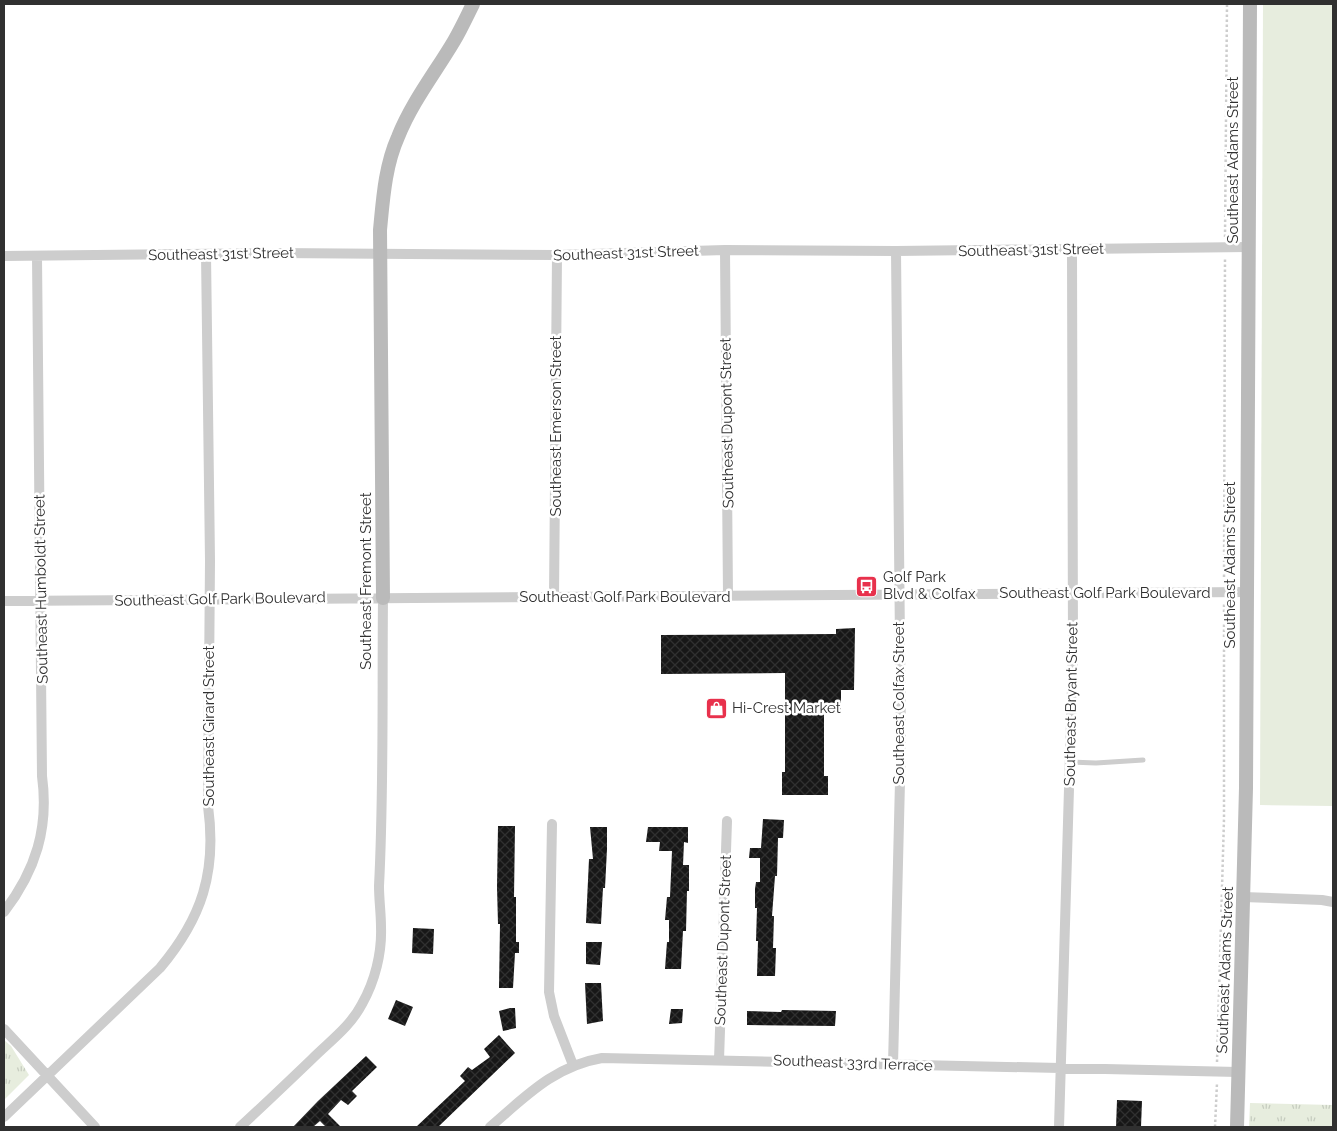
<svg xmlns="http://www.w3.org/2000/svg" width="1337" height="1131" viewBox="0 0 1337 1131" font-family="Raleway,sans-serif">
<defs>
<pattern id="park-tufts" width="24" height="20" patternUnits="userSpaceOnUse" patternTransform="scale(1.25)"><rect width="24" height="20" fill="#e7edde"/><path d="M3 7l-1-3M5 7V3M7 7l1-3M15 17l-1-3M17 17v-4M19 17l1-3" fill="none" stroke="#c6ccbf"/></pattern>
<pattern id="building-cross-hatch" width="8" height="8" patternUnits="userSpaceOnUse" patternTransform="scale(1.25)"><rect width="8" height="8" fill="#171717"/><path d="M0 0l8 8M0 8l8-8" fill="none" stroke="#303030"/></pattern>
</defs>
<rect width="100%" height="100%" fill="#fff"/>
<path fill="#e7edde" d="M 1263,4 L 1333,4 L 1333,806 L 1260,805 Z"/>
<path fill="url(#park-tufts)" d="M 4,1040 L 11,1046 L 29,1075 L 4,1100 Z
M 1250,1103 L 1333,1105 L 1333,1127 L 1249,1127 Z"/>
<path fill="url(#building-cross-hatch)" d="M 855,628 L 854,690 L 841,690 L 841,714 L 824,714 L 824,776 L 828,776 L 828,795 L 782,795 L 782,772 L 785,772 L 785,673 L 661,674 L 661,635 L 836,634 L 836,629 Z
M 763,819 L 784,820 L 783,838 L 778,838 L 777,876 L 775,876 L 772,916 L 774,916 L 773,948 L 776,948 L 775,976 L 757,976 L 758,941 L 756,941 L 757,908 L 755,908 L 755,889 L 756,882 L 760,882 L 760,858 L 749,858 L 750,848 L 761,848 Z
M 498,826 L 515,826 L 514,897 L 516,897 L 516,942 L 519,942 L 519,953 L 515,953 L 513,988 L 499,988 L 500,924 L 498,924 L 497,887 Z
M 590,827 L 607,827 L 607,849 L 605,888 L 603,888 L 601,924 L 586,923 L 589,859 L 593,859 Z
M 648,827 L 688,827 L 688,843 L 684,842 L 683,865 L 689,865 L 689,891 L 687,891 L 686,931 L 683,931 L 681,969 L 665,969 L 667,942 L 669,942 L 669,920 L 665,920 L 667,897 L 670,897 L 672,851 L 659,851 L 660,842 L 646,842 Z
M 413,928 L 434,929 L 433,954 L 412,953 Z
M 586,942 L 602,942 L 600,965 L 586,964 Z
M 585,983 L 601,983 L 603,1021 L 587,1024 Z
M 396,1000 L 413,1007 L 405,1026 L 388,1019 Z
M 510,1008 L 515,1008 L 516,1028 L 503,1031 L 499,1011 Z
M 671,1009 L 683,1009 L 682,1023 L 669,1024 Z
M 782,1010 L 836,1011 L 835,1026 L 747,1025 L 747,1011 L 781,1012 Z
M 499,1035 L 515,1053 L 438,1127 L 416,1127 L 465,1081 L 460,1076 L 468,1067 L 472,1070 L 490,1057 L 484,1049 Z
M 366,1056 L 377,1067 L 352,1091 L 357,1096 L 348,1105 L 341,1100 L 328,1114 L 341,1127 L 326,1127 L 320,1121 L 313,1127 L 293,1127 L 318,1101 Z
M 1117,1100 L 1142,1101 L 1141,1127 L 1116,1127 Z"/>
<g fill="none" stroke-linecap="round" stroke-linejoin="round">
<path stroke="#cdcdcd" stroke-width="2.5" stroke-dasharray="2.5 2.5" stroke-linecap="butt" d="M 1225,237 L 1227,4
M 1224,582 L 1225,258
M 1217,1062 L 1224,819 L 1224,603
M 1215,1127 L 1217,1083"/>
<path stroke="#cdcdcd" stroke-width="5" d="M 1070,762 L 1096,763 L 1143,760"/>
<path stroke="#cdcdcd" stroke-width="10" d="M 725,250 L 728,596
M 4,256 L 276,253 L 557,255 L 725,250 L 896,251 L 1248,247
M 554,598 L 557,255
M 4,601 L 1246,592
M 552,824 L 549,992 L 554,1016 L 573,1065
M 1243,897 L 1322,900 L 1333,902
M 4,912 C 36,870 49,828 42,776 L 37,256
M 4,1029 L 95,1127
M 719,1060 L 727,821
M 893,1065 L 901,741 L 896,251
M 4,1117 L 160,968 C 202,918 217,872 208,806 L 210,561 L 206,254
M 240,1127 C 264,1105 288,1082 312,1059 C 330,1041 350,1027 362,1004 C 375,981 382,953 381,927 C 381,913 379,900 379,886 C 384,790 382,693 383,598
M 490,1127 C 525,1097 554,1066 602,1058 L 1238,1072
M 1059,1127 L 1073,653 L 1072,250"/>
<path stroke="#bababa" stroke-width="14" d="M 383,598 L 380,230 C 383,199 385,166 398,137 C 412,102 435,73 454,41 C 461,29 467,16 473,4
M 1237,1127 L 1246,788 L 1250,4"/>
</g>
<defs>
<symbol id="bus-square" viewBox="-11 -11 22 22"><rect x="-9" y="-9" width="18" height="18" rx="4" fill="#e8314c" stroke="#fff"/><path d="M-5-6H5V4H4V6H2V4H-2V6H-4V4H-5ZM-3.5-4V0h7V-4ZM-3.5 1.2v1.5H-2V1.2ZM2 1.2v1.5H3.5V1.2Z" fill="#fff"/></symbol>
<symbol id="shop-square" viewBox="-11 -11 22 22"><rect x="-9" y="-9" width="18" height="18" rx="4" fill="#e8314c" stroke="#fff"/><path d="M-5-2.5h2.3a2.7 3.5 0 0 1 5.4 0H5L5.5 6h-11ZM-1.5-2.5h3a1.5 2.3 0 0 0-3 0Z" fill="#fff"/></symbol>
</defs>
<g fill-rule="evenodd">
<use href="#bus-square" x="854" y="574" width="25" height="25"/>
<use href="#shop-square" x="704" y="696" width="25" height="25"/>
</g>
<g text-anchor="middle" stroke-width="5" stroke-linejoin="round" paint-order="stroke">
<g font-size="15" fill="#303030" stroke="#fff">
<text transform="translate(1233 160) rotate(-90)" y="5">Southeast Adams Street</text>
<text transform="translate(1031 250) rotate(-1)" y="5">Southeast 31st Street</text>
<text transform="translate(626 253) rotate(-2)" y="5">Southeast 31st Street</text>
<text transform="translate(221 254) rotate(-1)" y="5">Southeast 31st Street</text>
<text transform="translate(727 423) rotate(-91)" y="5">Southeast Dupont Street</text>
<text transform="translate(556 426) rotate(-90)" y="5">Southeast Emerson Street</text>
<text transform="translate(1230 565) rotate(-90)" y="5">Southeast Adams Street</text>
<text transform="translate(366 581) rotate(-90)" y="5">Southeast Fremont Street</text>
<text transform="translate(41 589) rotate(-91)" y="5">Southeast Humboldt Street</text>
<text x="1105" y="598">Southeast Golf Park Boulevard</text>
<text x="625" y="602">Southeast Golf Park Boulevard</text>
<text transform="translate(220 599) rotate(-1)" y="5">Southeast Golf Park Boulevard</text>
<text transform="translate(899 703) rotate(-90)" y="5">Southeast Colfax Street</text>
<text transform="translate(1071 704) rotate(-89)" y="5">Southeast Bryant Street</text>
<text transform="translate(209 726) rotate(-90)" y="5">Southeast Girard Street</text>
<text transform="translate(723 940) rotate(-88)" y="5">Southeast Dupont Street</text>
<text transform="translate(1225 970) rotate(-88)" y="5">Southeast Adams Street</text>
<text transform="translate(853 1063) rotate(2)" y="5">Southeast 33rd Terrace</text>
</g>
<g font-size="15" fill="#303030" stroke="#fff" text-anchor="start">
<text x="883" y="582">Golf Park<tspan x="883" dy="17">Blvd &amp; Colfax</tspan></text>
<text x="732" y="713">Hi-Crest Market</text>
</g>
</g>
<rect width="1337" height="1131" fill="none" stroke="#303030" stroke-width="10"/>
</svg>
